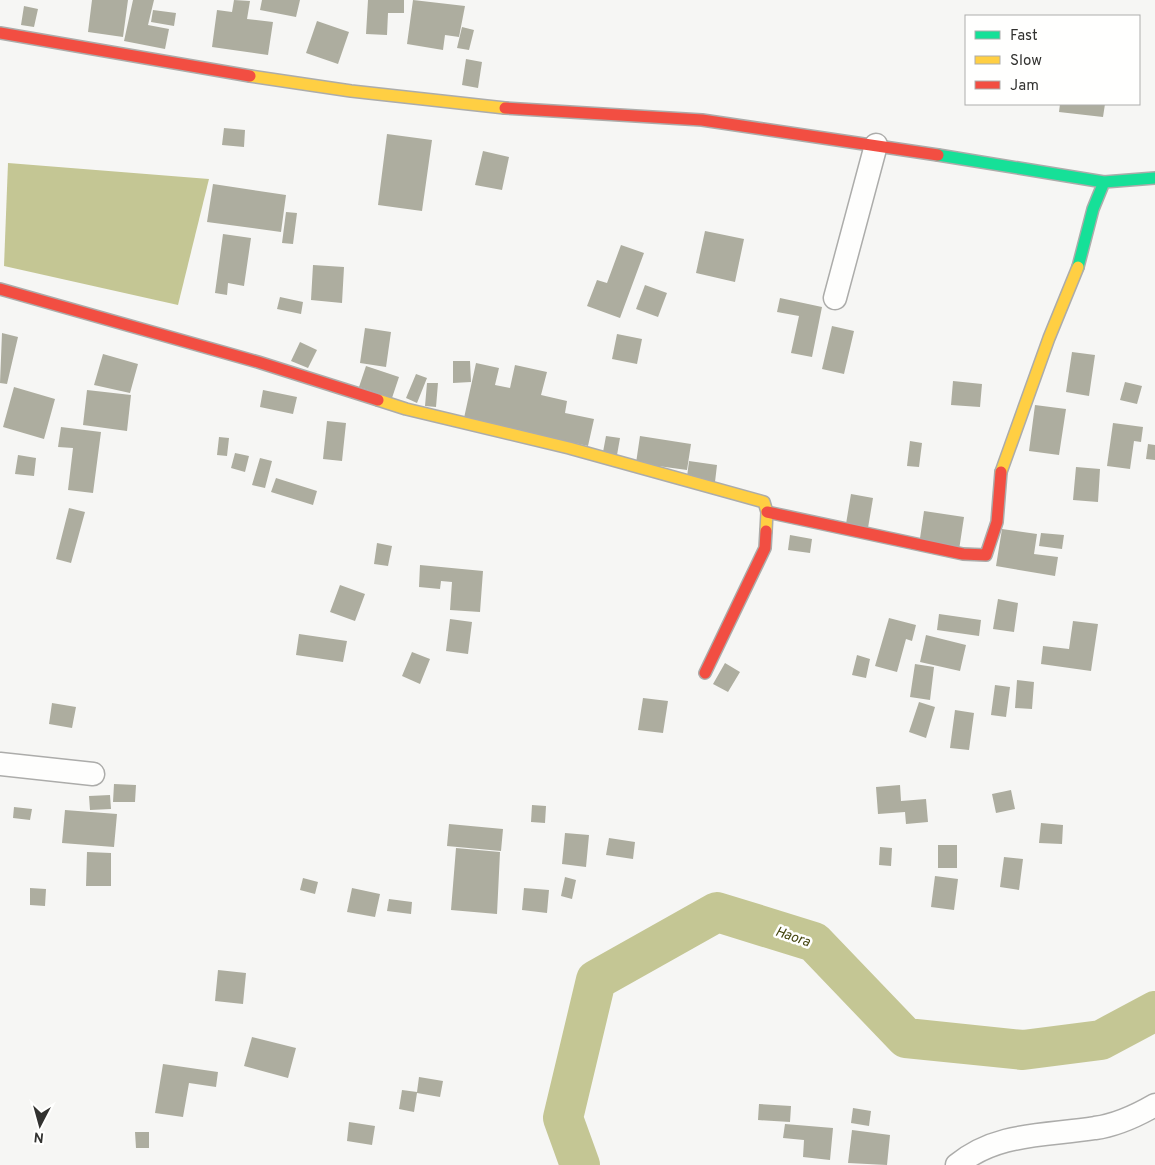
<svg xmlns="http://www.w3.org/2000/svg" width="1155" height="1165" viewBox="0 0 1155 1165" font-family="Overpass,sans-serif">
<rect width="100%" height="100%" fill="#f6f6f4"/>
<path fill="#c4c694" d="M 8,163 L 209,179 L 178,305 L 4,266 Z"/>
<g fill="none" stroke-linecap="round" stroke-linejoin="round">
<path stroke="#c4c694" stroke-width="40" d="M 580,1165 L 563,1118 L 596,980 L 717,912 L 814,942 L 906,1038 L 1023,1050 L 1101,1040 L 1155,1011"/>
</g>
<path fill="#adad9f" d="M 92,0 L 128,0 L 123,37 L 88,32 Z
M 133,0 L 154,0 L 148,25 L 169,29 L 165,49 L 124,41 Z
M 234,0 L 250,1 L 247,19 L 273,22 L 268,55 L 212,47 L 217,10 L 232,12 Z
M 262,0 L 300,0 L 296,17 L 260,10 Z
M 368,0 L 404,0 L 404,13 L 388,13 L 387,35 L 366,34 Z
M 413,0 L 465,6 L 459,37 L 445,35 L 443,50 L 407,44 Z
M 24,6 L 38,9 L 34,27 L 21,25 Z
M 153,10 L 176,13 L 174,26 L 151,22 Z
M 317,21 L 349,32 L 338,64 L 306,53 Z
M 462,27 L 474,30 L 469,50 L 457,48 Z
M 466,59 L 482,62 L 478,88 L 462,85 Z
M 1060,104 L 1105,104 L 1103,117 L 1059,112 Z
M 224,128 L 245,130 L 244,147 L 222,145 Z
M 387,134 L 432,140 L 422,211 L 378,205 Z
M 483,151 L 509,157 L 502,190 L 475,185 Z
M 213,184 L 286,195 L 281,232 L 207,222 Z
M 286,212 L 297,213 L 293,244 L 282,243 Z
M 705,231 L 744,239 L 735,282 L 696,273 Z
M 223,234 L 251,238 L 244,286 L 228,283 L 227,295 L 215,293 Z
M 621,245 L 644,253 L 620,318 L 587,306 L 597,280 L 607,283 Z
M 313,265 L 344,267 L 342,303 L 311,300 Z
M 645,285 L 667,293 L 658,317 L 636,309 Z
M 280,297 L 303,302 L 301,314 L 277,309 Z
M 780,298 L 822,307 L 812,357 L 791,353 L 799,316 L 777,312 Z
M 832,326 L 854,331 L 844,374 L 822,369 Z
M 365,328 L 391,332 L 386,367 L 360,363 Z
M 2,333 L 18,337 L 7,384 L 0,383 Z
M 617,334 L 642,339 L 637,364 L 612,359 Z
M 300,342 L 317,350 L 308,368 L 291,361 Z
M 1072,352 L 1095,355 L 1089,396 L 1066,392 Z
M 103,354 L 138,364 L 130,393 L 94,385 Z
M 453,361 L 470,361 L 471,382 L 453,383 Z
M 476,363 L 499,368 L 495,385 L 510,388 L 515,365 L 547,372 L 541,395 L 567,401 L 565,413 L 594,419 L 588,446 L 464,418 Z
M 366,366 L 399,377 L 392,398 L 359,387 Z
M 416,374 L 427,378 L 417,403 L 406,398 Z
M 953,381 L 982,384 L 980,407 L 951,405 Z
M 1125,382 L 1142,386 L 1137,404 L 1120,400 Z
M 427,383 L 438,383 L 436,407 L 425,406 Z
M 14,387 L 55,399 L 44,439 L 3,427 Z
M 87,390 L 131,395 L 127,431 L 83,425 Z
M 263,390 L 297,397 L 293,414 L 260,407 Z
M 1035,405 L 1066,409 L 1059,455 L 1029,451 Z
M 327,421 L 346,423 L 342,461 L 323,459 Z
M 1113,423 L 1143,427 L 1141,442 L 1134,441 L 1130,469 L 1107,466 Z
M 61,427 L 101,432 L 93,493 L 68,490 L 73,448 L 58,447 Z
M 606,436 L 620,438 L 617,455 L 603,452 Z
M 640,436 L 691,444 L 687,470 L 636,463 Z
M 219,437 L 229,438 L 227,456 L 217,455 Z
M 910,441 L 922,443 L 919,467 L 907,466 Z
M 1148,444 L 1155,445 L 1155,460 L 1146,459 Z
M 235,453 L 249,456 L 245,472 L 231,468 Z
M 18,455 L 36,458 L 34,476 L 15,474 Z
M 260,458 L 272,461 L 265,488 L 252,485 Z
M 689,461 L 717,465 L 715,482 L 687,477 Z
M 1076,467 L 1100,469 L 1098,502 L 1073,500 Z
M 276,478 L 317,491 L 313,505 L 271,492 Z
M 851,494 L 873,498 L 868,528 L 846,524 Z
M 69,508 L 85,512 L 71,563 L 56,559 Z
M 924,511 L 964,517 L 959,550 L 919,545 Z
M 1002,529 L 1037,534 L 1034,554 L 1058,557 L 1055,576 L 996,566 Z
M 1041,533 L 1064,535 L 1062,549 L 1039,546 Z
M 790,535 L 812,539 L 810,553 L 788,550 Z
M 377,543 L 392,546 L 388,566 L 374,564 Z
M 420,565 L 483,571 L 480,612 L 450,610 L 452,582 L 441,581 L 440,589 L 419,587 Z
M 340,585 L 365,594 L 355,621 L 330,612 Z
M 998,599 L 1018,603 L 1014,632 L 993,629 Z
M 939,614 L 981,620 L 979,636 L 937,630 Z
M 889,618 L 916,625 L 912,641 L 906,639 L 897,672 L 875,666 Z
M 450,619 L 472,622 L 468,654 L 446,651 Z
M 1073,621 L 1098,624 L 1091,671 L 1041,664 L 1043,646 L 1069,649 Z
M 299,634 L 347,641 L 343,662 L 296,655 Z
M 926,635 L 966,645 L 960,671 L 920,662 Z
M 412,652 L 430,659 L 420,684 L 402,676 Z
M 857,655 L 870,659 L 866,678 L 852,675 Z
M 725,663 L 740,672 L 728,692 L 713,684 Z
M 915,664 L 934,667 L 930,700 L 910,697 Z
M 1017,680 L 1034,682 L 1032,709 L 1015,708 Z
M 995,685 L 1010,687 L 1006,717 L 991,715 Z
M 643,698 L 668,701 L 663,733 L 638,730 Z
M 919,702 L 935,707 L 926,738 L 909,732 Z
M 52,703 L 76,707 L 72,728 L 49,724 Z
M 955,710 L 974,713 L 969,750 L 950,748 Z
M 114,784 L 136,785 L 135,802 L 113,802 Z
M 900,785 L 901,801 L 926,799 L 928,822 L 906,824 L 905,812 L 878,814 L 876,787 Z
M 1011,790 L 1015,809 L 996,813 L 992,794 Z
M 110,795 L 111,809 L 90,810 L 89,796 Z
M 532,805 L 546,806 L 545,823 L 531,822 Z
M 14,807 L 32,809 L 30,820 L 13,818 Z
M 65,810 L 117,814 L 114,847 L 62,843 Z
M 1041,823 L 1063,825 L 1062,844 L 1039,843 Z
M 449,824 L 503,829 L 501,851 L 447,846 Z
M 565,833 L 589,835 L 586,867 L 562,864 Z
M 609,838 L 635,842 L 633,859 L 606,855 Z
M 938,845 L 957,845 L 957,868 L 938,868 Z
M 880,847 L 892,848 L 891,866 L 879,865 Z
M 456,848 L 500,852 L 497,914 L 451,910 Z
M 87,852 L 111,853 L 111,886 L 86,886 Z
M 1004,857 L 1023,859 L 1019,890 L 1000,887 Z
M 935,876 L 958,879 L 954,910 L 931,907 Z
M 565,877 L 576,880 L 572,899 L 561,896 Z
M 303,878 L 318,882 L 315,894 L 300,890 Z
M 30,888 L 46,889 L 45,906 L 30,905 Z
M 352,888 L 380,894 L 375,917 L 347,912 Z
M 524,888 L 549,890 L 547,913 L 522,910 Z
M 389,899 L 412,902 L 411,914 L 387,911 Z
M 218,970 L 246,973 L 243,1004 L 215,1001 Z
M 252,1037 L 296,1048 L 288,1078 L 244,1066 Z
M 163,1064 L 218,1072 L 216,1087 L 189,1083 L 183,1117 L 155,1113 Z
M 419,1077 L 443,1081 L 440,1097 L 417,1093 L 414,1112 L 399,1109 L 402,1090 L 417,1092 Z
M 759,1104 L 791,1106 L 790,1122 L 758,1120 Z
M 853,1108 L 871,1111 L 869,1126 L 851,1123 Z
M 349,1122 L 375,1126 L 372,1145 L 347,1141 Z
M 785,1124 L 833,1128 L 830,1160 L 803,1157 L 804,1140 L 783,1138 Z
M 852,1130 L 890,1135 L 887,1165 L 848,1163 Z
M 135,1132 L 149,1132 L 149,1148 L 136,1148 Z"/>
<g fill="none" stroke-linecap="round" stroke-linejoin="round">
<defs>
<path id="street" d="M 835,298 L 876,145
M 0,764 L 93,774
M 957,1165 C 997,1132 1046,1136 1095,1128 C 1117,1125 1136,1116 1155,1105"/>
<path id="fast" d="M 938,155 L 1104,182 L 1155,178
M 1078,267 L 1093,209 L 1104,182"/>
<path id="slow" d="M 250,76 L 351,91 L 505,108
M 378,400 L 406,409 L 569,448 L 764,502 L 767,512 L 766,531
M 1001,472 L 1049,338 L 1078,267"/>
<path id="jam" d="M 0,33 L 250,76
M 505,108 L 702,120 L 938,155
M 0,289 L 258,362 L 378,400
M 767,512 L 963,554 L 986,555 L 997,522 L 1001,472
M 705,673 L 765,548 L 766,531"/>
</defs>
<use href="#street" stroke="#acacaa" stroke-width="25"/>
<use href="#fast" stroke="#acacaa" stroke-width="14"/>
<use href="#slow" stroke="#acacaa" stroke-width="14"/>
<use href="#jam" stroke="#acacaa" stroke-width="14"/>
<use href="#street" stroke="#fefefd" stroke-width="22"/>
<use href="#fast" stroke="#16e098" stroke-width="11"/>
<use href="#slow" stroke="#ffcf43" stroke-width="11"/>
<use href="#jam" stroke="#f24e42" stroke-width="11"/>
</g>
<g text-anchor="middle" stroke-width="5" stroke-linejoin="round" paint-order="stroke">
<g font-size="14" font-style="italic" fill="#44450f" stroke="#fffffe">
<text transform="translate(793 936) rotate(19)" y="5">Haora</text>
</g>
</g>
<rect x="965" y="15" width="175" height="90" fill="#fffffe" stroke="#adadac"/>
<rect x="975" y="31" width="25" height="8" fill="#16e098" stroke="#adadac"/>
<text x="1010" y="40" font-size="15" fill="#323230">Fast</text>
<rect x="975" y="56" width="25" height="8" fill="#ffcf43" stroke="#adadac"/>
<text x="1010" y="65" font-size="15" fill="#323230">Slow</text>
<rect x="975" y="81" width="25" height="8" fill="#f24e42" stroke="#adadac"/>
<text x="1010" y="90" font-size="15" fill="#323230">Jam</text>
<g transform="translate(40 1125) rotate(186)" stroke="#fffffe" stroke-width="4" paint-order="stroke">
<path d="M0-4L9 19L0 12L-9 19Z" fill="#323230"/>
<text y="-8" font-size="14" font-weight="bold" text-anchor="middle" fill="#323230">N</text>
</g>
</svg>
